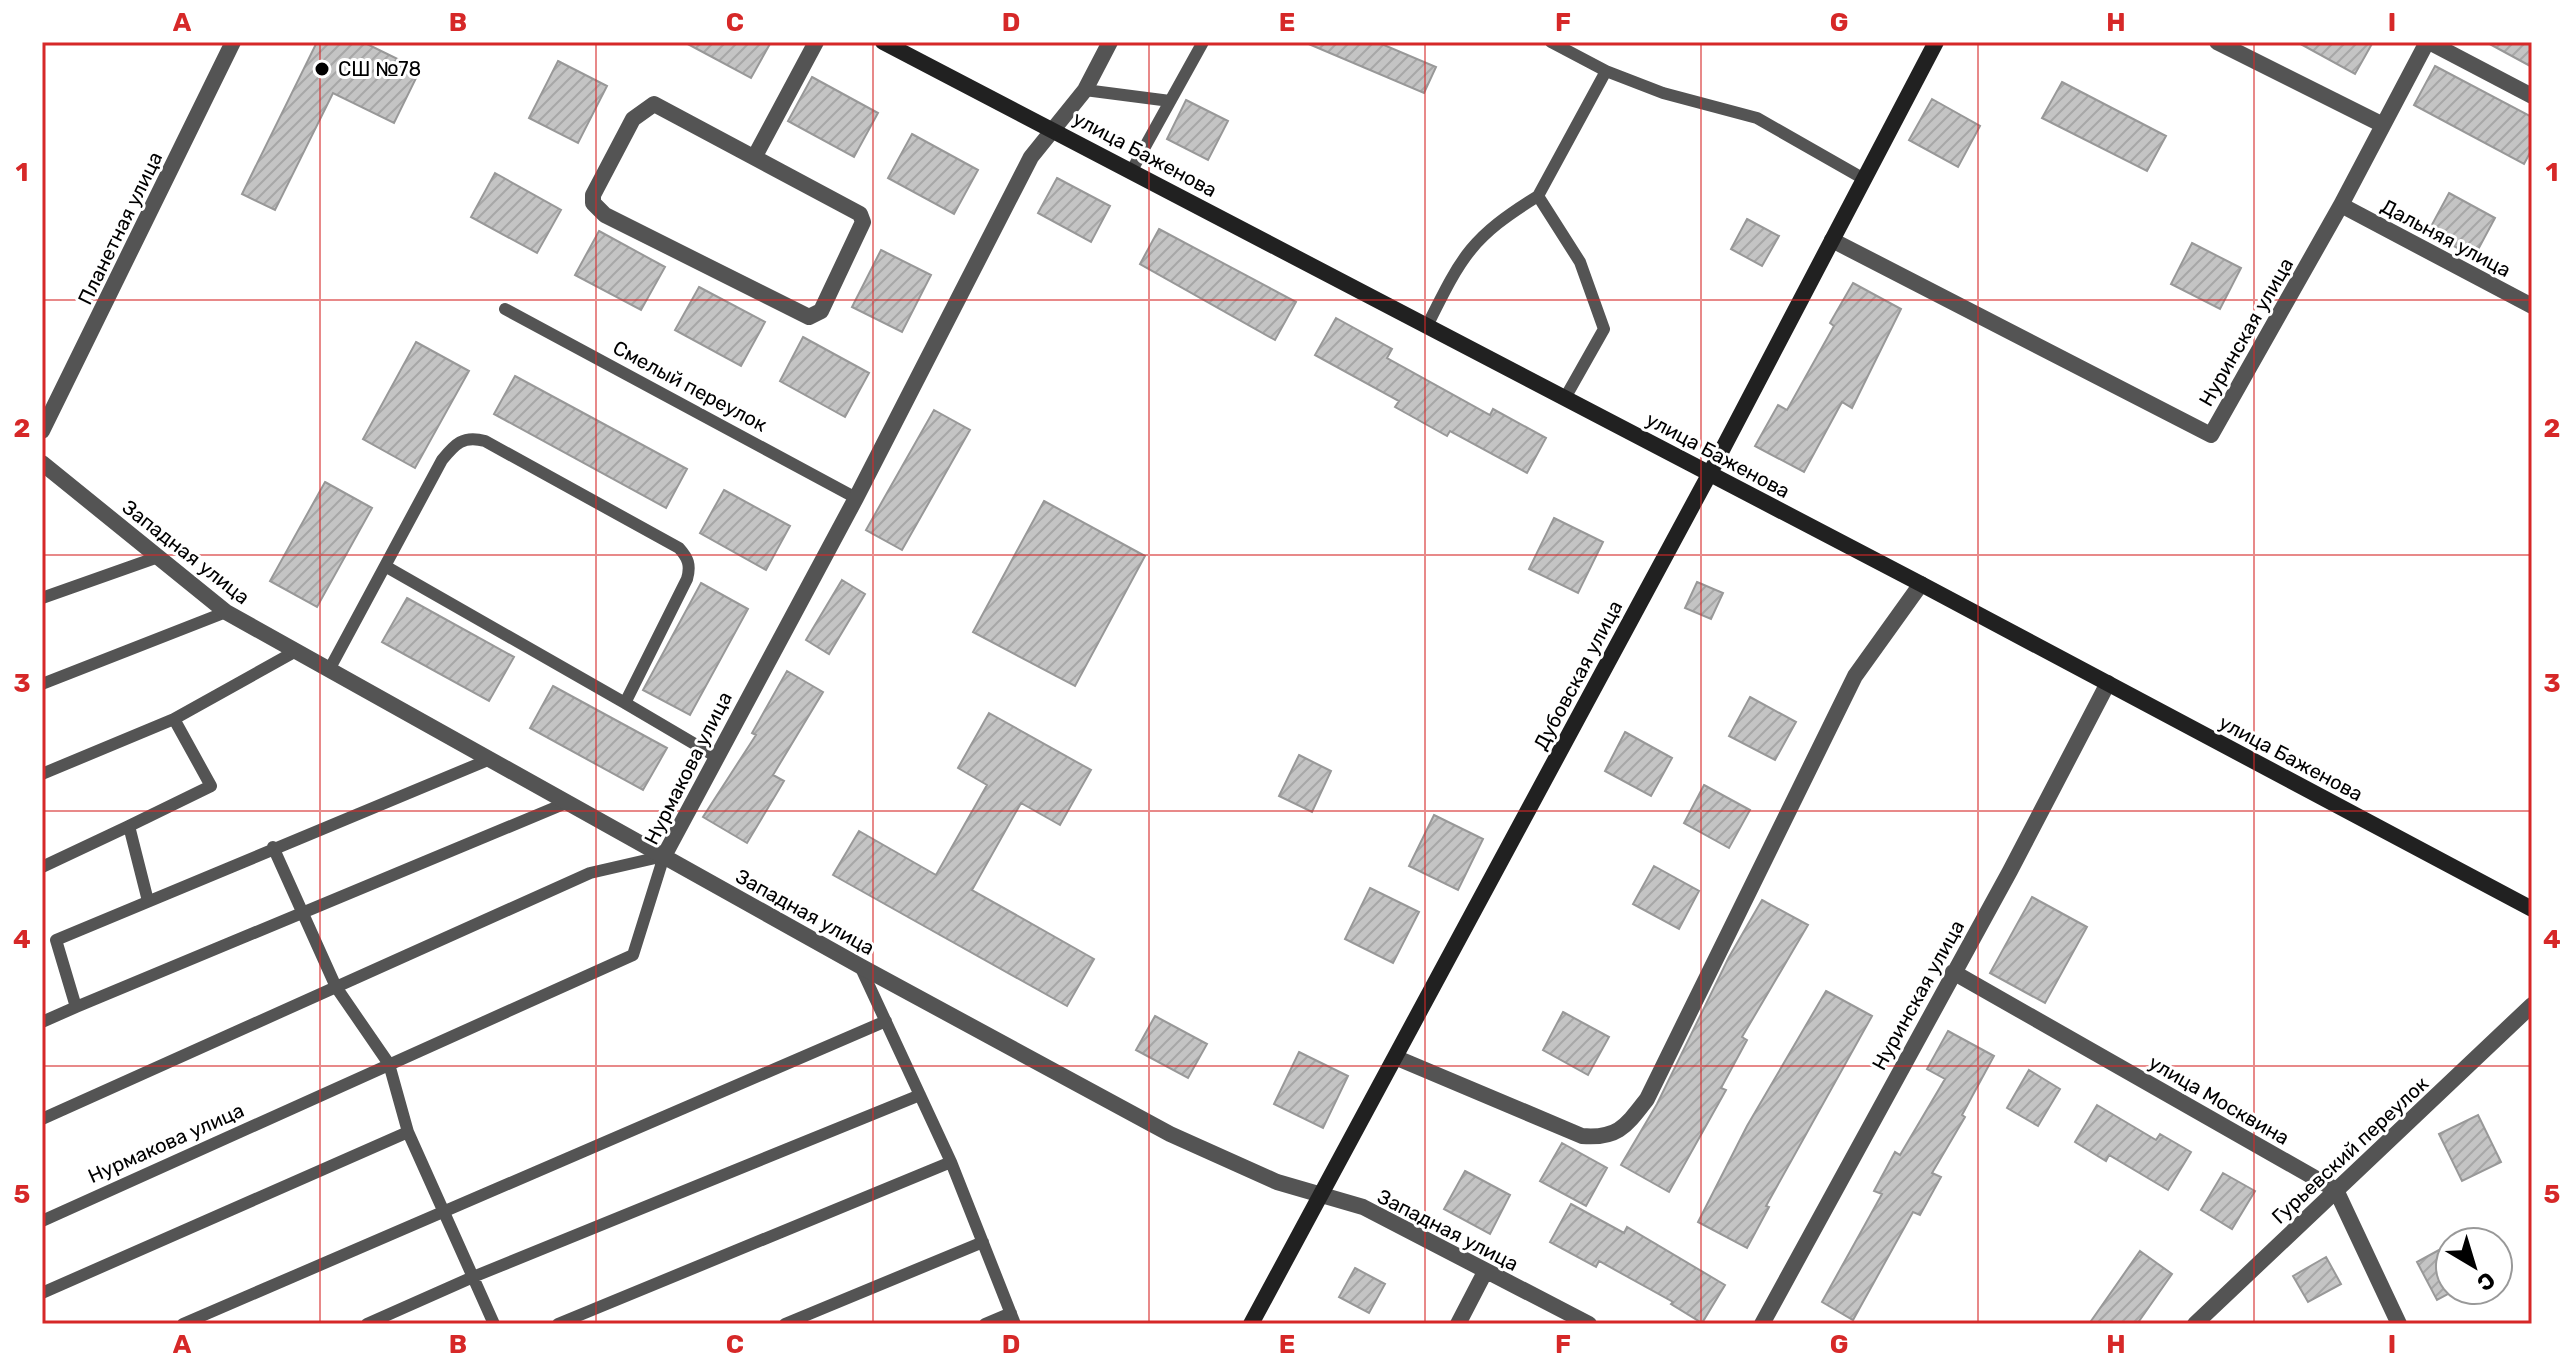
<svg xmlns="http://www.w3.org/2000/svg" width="2574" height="1366" viewBox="0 0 2574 1366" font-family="Rubik,sans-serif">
<defs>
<pattern id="building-hatch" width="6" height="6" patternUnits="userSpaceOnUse" patternTransform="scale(2)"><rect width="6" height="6" fill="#c4c4c4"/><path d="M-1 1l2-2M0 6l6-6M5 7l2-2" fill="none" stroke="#a7a7a7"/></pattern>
</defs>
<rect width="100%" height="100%" fill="#fff"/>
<path fill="url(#building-hatch)" stroke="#989898" stroke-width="2" d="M 317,42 L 363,42 L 420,70 L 394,123 L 333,93 L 275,210 L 242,194 Z
M 684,42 L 771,42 L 751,78 Z
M 1304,42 L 1377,42 L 1436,67 L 1424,93 Z
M 2297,42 L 2373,42 L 2355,74 Z
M 2486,42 L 2532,42 L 2532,67 Z
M 558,61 L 607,86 L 578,143 L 529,118 Z
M 2435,66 L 2532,117 L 2532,149 L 2524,164 L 2414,105 Z
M 812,77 L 878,113 L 854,157 L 788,121 Z
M 2062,82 L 2166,136 L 2147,171 L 2042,118 Z
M 1932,99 L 1980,126 L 1958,167 L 1909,140 Z
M 1186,100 L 1228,121 L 1208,160 L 1167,139 Z
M 912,134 L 978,170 L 954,214 L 888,178 Z
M 495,173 L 561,210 L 537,253 L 471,217 Z
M 1057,178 L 1110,206 L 1091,242 L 1038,213 Z
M 2449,193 L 2495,218 L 2474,257 L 2428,232 Z
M 1747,219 L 1779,236 L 1762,266 L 1731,249 Z
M 1159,229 L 1296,302 L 1275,340 L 1140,264 Z
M 599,231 L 665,267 L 641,310 L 575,275 Z
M 2192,243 L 2241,268 L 2220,309 L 2171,284 Z
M 881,250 L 931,275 L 902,332 L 852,307 Z
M 1853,283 L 1901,309 L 1852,408 L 1842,402 L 1804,472 L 1755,446 L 1778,405 L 1787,410 L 1834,326 L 1830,323 Z
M 699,287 L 765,322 L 741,366 L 675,330 Z
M 1336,318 L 1392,349 L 1387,358 L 1490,415 L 1493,409 L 1546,438 L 1527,473 L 1450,431 L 1447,436 L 1395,407 L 1399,401 L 1315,355 Z
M 803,337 L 869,373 L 845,417 L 780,381 Z
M 416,342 L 469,371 L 415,468 L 363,439 Z
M 515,376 L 687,469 L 666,508 L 494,414 Z
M 934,410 L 970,430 L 902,550 L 866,530 Z
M 325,482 L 372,508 L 317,607 L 270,581 Z
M 724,490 L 790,526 L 766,570 L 700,533 Z
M 1044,501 L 1145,556 L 1075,686 L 973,632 Z
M 1554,518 L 1603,542 L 1578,593 L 1529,569 Z
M 842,580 L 865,594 L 829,654 L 806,640 Z
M 1697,582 L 1723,593 L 1711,619 L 1685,608 Z
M 701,583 L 748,609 L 690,715 L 643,690 Z
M 407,598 L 514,657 L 489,701 L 382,642 Z
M 787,671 L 823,692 L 773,775 L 784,781 L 747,843 L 703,817 L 756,735 L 752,733 Z
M 553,686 L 667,748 L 643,790 L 530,728 Z
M 1750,697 L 1796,722 L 1775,760 L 1729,736 Z
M 989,713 L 1091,770 L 1060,825 L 1021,803 L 972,890 L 1094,959 L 1067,1006 L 833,875 L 859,831 L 936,875 L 987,785 L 958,768 Z
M 1625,732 L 1672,758 L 1651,796 L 1605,771 Z
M 1299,755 L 1331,771 L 1312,812 L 1279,796 Z
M 1704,785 L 1750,810 L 1729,848 L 1684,823 Z
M 1434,815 L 1483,839 L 1458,890 L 1409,866 Z
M 1654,866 L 1699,891 L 1679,929 L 1633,904 Z
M 1370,888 L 1419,912 L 1393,963 L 1345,939 Z
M 2032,897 L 2087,927 L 2045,1003 L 1990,973 Z
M 1762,900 L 1808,925 L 1742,1037 L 1747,1040 L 1721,1088 L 1726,1090 L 1669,1192 L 1621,1165 L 1657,1104 L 1729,957 Z
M 1826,991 L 1872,1016 L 1766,1206 L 1769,1207 L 1747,1248 L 1698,1222 L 1747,1126 Z
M 1563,1012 L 1609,1037 L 1588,1075 L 1543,1050 Z
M 1155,1016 L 1207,1044 L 1188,1078 L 1136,1050 Z
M 1948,1031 L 1994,1056 L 1962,1115 L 1965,1117 L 1932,1173 L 1941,1177 L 1920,1215 L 1913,1212 L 1853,1320 L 1822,1302 L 1882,1194 L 1874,1191 L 1895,1152 L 1900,1155 L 1945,1079 L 1927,1069 Z
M 1299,1052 L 1348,1076 L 1323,1128 L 1274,1104 Z
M 2029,1070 L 2060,1089 L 2038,1126 L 2007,1108 Z
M 2097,1105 L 2156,1140 L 2160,1134 L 2191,1152 L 2168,1190 L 2109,1155 L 2106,1161 L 2075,1142 Z
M 2478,1115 L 2501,1162 L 2462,1181 L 2439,1134 Z
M 1562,1143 L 1607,1168 L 1586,1206 L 1540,1181 Z
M 1465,1171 L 1510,1195 L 1490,1234 L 1444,1209 Z
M 2223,1173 L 2255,1191 L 2232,1229 L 2201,1210 Z
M 1571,1204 L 1624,1233 L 1627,1227 L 1725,1285 L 1702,1323 L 1671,1304 L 1673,1302 L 1599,1261 L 1596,1267 L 1550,1242 Z
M 2450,1244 L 2450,1293 L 2437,1300 L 2417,1262 Z
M 2140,1251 L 2172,1274 L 2137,1324 L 2089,1324 Z
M 2326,1257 L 2341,1284 L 2308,1302 L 2293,1276 Z
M 1355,1268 L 1385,1284 L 1369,1313 L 1339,1297 Z"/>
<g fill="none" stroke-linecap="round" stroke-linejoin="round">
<path stroke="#545454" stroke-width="12" d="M 1551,42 L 1606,71 L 1663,93 L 1757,118 L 1864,179
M 1085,90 L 1170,101
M 1132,170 L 1203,42
M 505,309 L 856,498
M 1427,326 C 1462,256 1470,238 1538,196
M 1565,398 L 1604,329 L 1580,262 L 1538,196 L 1606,71
M 385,566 L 625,703
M 42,598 L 158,557
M 329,670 L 442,460 C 455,444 463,435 485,441 L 679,548 C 688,558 691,565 687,579 L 625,703 L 715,756
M 42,684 L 226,612
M 174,719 L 296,651
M 42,774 L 174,719 L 211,786 L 129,826 L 148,901
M 273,847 L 336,987 L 389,1064 L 408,1132 L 494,1324
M 42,867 L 129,826
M 860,966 L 951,1162 L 1015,1324
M 76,1007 L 566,803
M 42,1022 L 76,1007 L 56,940 L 488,760
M 42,1119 L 590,873 L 664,856 L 633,955 L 42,1221
M 42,1293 L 408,1132
M 183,1324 L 886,1021
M 367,1324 L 473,1277 L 920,1095
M 558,1324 L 951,1162
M 785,1324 L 983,1242
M 985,1324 L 1011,1313"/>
<path stroke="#545454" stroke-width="16" d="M 2217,42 L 2383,125
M 2429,42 L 2532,96
M 654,104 L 860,214 L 863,222 L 821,311 L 809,317 L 605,215 L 593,203 L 593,195 L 633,119 Z
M 755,156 L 816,42
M 2341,205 L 2532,306
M 1832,240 L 2211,435 L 2341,205 L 2427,42
M 42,431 L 233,42
M 42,463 L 226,612 L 860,966 L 1170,1134 L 1277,1182 L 1363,1207 L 1589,1324
M 664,856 L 856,498 L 1031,157 L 1085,90 L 1110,42
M 1953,972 L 2336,1190 L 2399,1324
M 1397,1058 L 1582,1136 C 1618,1139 1626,1126 1647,1099 L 1855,676 L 1921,584
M 1458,1324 L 1485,1272
M 1762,1324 L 2010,871 L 2108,683
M 2195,1324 L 2532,1005"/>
<path stroke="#212121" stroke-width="16" d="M 883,42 L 1921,584 L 2532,909
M 1251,1324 L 1710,473 L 1936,42"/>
</g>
<path fill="none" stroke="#d62828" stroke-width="2" stroke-opacity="0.55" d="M 320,42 L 320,1324M 596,42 L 596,1324M 873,42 L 873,1324M 1149,42 L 1149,1324M 1425,42 L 1425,1324M 1701,42 L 1701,1324M 1978,42 L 1978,1324M 2254,42 L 2254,1324M 42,300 L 2532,300M 42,555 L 2532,555M 42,811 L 2532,811M 42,1066 L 2532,1066"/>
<circle fill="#000" stroke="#fff" stroke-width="3" cx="322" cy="69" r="8"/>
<g text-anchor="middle" stroke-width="6" stroke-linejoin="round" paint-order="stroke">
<g font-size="20" fill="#000" stroke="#fff" text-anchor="start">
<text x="338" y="76">СШ №78</text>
</g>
<g font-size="20" fill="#000" stroke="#fff">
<text transform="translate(1145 154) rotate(28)" y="7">улица Баженова</text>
<text transform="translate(120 228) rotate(-64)" y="7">Планетная улица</text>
<text transform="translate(2446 238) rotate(28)" y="7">Дальняя улица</text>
<text transform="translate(2246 332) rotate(-60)" y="7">Нуринская улица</text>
<text transform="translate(690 386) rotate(28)" y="7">Смелый переулок</text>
<text transform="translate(1718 455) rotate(28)" y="7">улица Баженова</text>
<text transform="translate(186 552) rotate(38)" y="7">Западная улица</text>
<text transform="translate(1578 675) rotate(-62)" y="7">Дубовская улица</text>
<text transform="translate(2291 758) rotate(28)" y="7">улица Баженова</text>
<text transform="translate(688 768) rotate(-63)" y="7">Нурмакова улица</text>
<text transform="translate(805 912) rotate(29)" y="7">Западная улица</text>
<text transform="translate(1918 995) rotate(-61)" y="7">Нуринская улица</text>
<text transform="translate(2219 1100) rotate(30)" y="7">улица Москвина</text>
<text transform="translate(166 1143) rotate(-24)" y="7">Нурмакова улица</text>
<text transform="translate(2350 1150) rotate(-43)" y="7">Гурьевский переулок</text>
<text transform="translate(1448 1230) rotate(27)" y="7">Западная улица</text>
</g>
</g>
<rect width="2574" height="1366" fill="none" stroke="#ffffff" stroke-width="88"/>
<g transform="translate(2474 1266) rotate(142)"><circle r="38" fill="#ffffff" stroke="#999999" stroke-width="2"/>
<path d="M0-6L14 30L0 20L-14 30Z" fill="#000000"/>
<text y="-12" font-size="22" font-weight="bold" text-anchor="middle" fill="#000000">С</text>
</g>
<rect x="44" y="44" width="2486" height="1278" fill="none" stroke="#d62828" stroke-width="3"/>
<g font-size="26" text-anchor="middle" font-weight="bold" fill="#d62828">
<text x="182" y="31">A</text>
<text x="458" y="31">B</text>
<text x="735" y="31">C</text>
<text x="1011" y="31">D</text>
<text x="1287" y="31">E</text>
<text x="1563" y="31">F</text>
<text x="1839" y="31">G</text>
<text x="2116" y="31">H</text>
<text x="2392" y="31">I</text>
<text x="22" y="181">1</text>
<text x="2552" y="181">1</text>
<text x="22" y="437">2</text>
<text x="2552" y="437">2</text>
<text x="22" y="692">3</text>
<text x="2552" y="692">3</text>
<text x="22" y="948">4</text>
<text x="2552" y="948">4</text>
<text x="22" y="1203">5</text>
<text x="2552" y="1203">5</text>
<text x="182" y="1353">A</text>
<text x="458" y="1353">B</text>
<text x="735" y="1353">C</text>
<text x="1011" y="1353">D</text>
<text x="1287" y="1353">E</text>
<text x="1563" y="1353">F</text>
<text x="1839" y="1353">G</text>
<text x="2116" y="1353">H</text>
<text x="2392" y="1353">I</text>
</g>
</svg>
